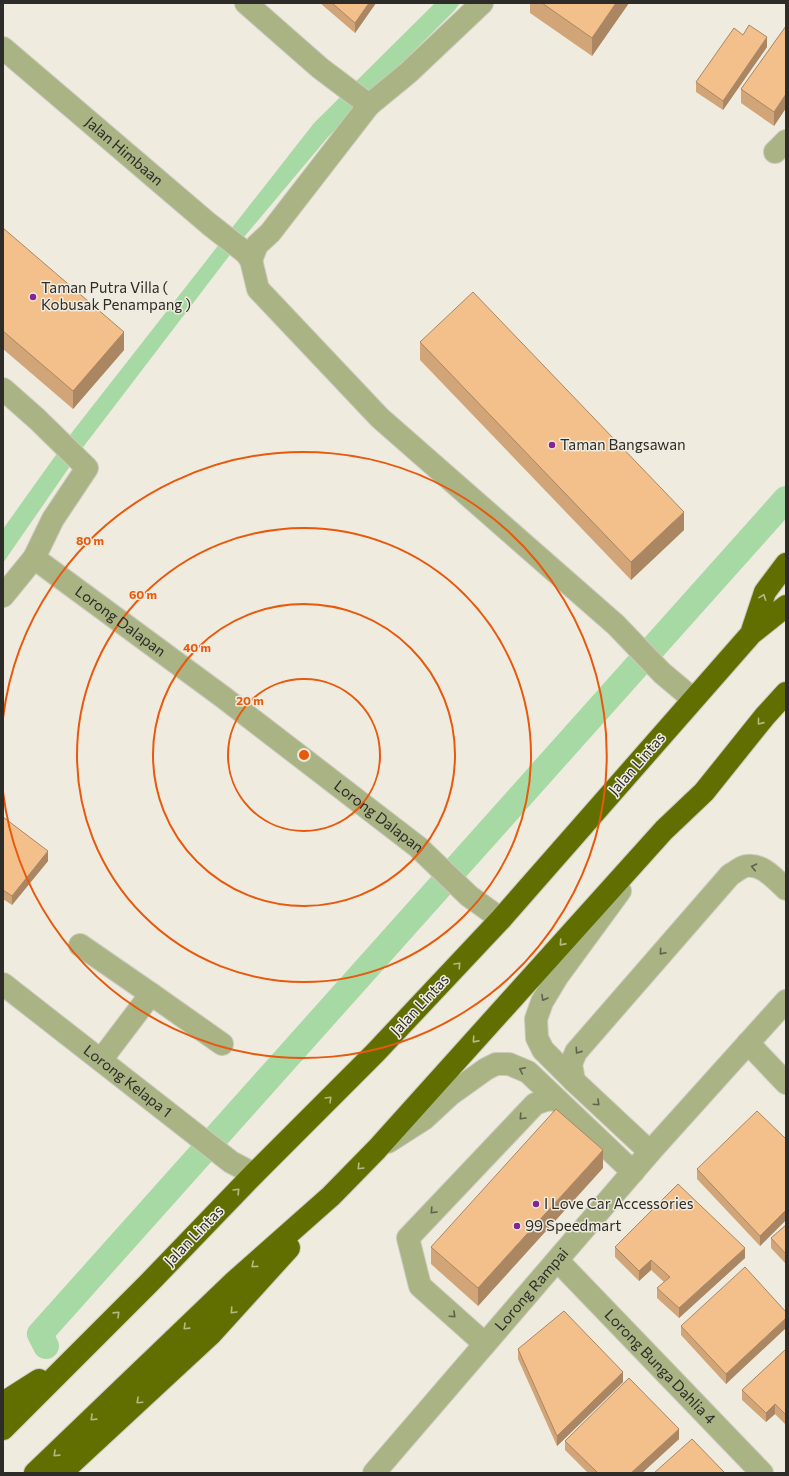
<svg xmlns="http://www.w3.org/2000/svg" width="789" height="1476" viewBox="0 0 789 1476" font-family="Commissioner,sans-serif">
<rect width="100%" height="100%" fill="#efebdf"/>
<path fill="#a7d9a4" d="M 435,3 L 460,3 L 454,11 L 328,137 L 239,243 L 84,446 L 3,563 L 3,529 L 73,431 L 314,123 Z"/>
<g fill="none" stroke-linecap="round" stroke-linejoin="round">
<path stroke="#a7d9a4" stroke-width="26" d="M 46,1346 L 40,1334 L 786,499"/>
<defs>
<g id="minor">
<path d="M 246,3 L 320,68 L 369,105"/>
<path id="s1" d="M 3,48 L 209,224 L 246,253 L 251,260 L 258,289 L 380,418 L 616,625 L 662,673 L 693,699"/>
<path d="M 775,152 L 786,141"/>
<path d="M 251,260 L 257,245 L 270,233 L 369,105 L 408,73 L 482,3"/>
<path d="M 3,389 L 37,419 L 87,468 L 53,519 L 34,558"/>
<path id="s2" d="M 3,596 L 34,558 L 223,697 L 418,847 L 469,896 L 501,919"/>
<path d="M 620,891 L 557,977 L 542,1002 L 536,1019 L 537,1038 L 543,1050 L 574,1081 L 650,1152"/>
<path d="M 80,945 L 151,994 L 222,1044"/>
<path id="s3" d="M 3,984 L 231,1162 L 254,1174"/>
<path d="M 748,1043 L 786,1083"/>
<path d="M 101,1060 L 151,994"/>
<path d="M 574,1081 L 571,1064 L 576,1052 L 730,875 C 735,872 741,867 746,866 C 762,863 775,879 786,889"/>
<path d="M 388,1142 L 424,1119 L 451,1094 L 486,1069 L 496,1064 L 509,1064 L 528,1072 L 633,1172"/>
<path id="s4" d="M 558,1261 L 762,1473"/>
<path d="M 485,1344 L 420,1286 L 408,1238 L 535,1104 L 546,1100 L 555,1099"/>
<path id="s5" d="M 374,1473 L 650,1152 L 786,1001"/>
</g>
<path id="highway" d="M 751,634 L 765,592 L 786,564
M 3,1403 L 39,1380
M 3,1429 L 149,1283 L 254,1174 L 375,1053 L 501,919 L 751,634 L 786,606
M 35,1473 L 235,1281 L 331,1196 L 377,1149 L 664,830 L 704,792 L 765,716 L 786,693
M 61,1473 L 210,1335 L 289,1248"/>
</defs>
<use href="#minor" stroke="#ccc9be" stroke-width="24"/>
<use href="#highway" stroke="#ccc9be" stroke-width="24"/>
<use href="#minor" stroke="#a9b383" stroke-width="22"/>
<use href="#highway" stroke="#616f00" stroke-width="22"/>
</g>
<path fill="#d1a578" d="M 320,3 L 376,3 L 355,33 Z
M 530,3 L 629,3 L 592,56 L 530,13 Z
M 786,26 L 786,108 L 774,126 L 741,103 L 741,89 Z
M 767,47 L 723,110 L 696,92 L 696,82 Z
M 3,228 L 124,350 L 73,409 L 3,349 Z
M 420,342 L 684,530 L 631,580 L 420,360 Z
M 3,817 L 48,861 L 12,905 L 3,899 Z
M 786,1139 L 786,1220 L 760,1246 L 697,1179 L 697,1169 Z
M 603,1168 L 478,1306 L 431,1264 L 431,1247 Z
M 786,1225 L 786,1264 L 771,1248 L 771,1238 Z
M 615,1247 L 745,1258 L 679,1318 L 657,1298 L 657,1288 L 664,1282 L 651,1270 L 639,1281 L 615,1257 Z
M 786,1312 L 726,1384 L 681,1335 L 681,1326 Z
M 518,1349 L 623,1382 L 557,1446 L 518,1359 Z
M 786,1349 L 786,1425 L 775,1414 L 766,1422 L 742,1400 L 742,1390 Z
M 679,1439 L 642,1473 L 588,1473 L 565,1450 L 565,1441 Z"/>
<path fill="#aa8662" d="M 369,3 L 376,3 L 355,33 L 355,23 Z
M 616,3 L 629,3 L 592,56 L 592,38 Z
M 767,37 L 767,47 L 723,110 L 723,101 Z
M 786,94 L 786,108 L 774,126 L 774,112 Z
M 124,332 L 124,350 L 73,409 L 73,391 Z
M 684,512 L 684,530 L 631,580 L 631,562 Z
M 48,851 L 48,861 L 12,905 L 12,896 Z
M 603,1150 L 603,1168 L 478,1306 L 478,1288 Z
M 786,1210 L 786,1220 L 760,1246 L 760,1236 Z
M 745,1248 L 745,1258 L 679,1318 L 679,1308 Z
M 651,1260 L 651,1270 L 639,1281 L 639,1271 Z
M 786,1318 L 786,1328 L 726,1384 L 726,1374 Z
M 623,1372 L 623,1382 L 557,1446 L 557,1436 Z
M 775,1404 L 775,1414 L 766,1422 L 766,1413 Z
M 679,1429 L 679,1439 L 642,1473 L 631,1473 Z"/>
<path fill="#f3c08c" stroke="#aa8662" d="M 332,3 L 369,3 L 355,23 Z
M 542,3 L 616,3 L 592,38 Z
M 749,25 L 767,37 L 723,101 L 696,82 L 734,28 L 743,35 Z
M 786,26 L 786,94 L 774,112 L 741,89 Z
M 3,228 L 124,332 L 73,391 L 3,331 Z
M 473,292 L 684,512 L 631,562 L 420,342 Z
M 3,817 L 48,851 L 12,896 L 3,890 Z
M 556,1109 L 603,1150 L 478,1288 L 431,1247 Z
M 757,1111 L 786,1139 L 786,1210 L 760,1236 L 697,1169 Z
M 678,1184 L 745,1248 L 679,1308 L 657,1288 L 670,1277 L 651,1260 L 639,1271 L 615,1247 Z
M 786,1225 L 786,1254 L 771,1238 Z
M 745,1267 L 786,1312 L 786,1318 L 726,1374 L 681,1326 Z
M 564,1311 L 623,1372 L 557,1436 L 518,1349 Z
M 786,1349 L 786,1415 L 775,1404 L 766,1413 L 742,1390 Z
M 629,1378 L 679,1429 L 631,1473 L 598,1473 L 565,1441 Z
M 692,1439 L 725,1473 L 654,1473 Z"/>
<defs><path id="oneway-chevron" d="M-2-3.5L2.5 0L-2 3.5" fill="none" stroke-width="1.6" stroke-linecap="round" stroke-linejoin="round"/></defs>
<g stroke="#b6b986">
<use href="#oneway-chevron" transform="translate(763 597) rotate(-70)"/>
<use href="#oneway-chevron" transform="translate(760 722) rotate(129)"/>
<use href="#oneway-chevron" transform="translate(562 943) rotate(132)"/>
<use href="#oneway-chevron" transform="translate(458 965) rotate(-47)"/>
<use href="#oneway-chevron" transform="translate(475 1040) rotate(132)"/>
<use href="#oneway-chevron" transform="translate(329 1099) rotate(-45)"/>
<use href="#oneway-chevron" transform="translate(360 1167) rotate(134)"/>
<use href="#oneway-chevron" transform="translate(237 1191) rotate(-46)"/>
<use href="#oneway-chevron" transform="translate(254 1265) rotate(139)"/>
<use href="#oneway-chevron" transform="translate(233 1311) rotate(133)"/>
<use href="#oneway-chevron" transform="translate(117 1314) rotate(-44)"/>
<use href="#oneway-chevron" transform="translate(186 1327) rotate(136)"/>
<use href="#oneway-chevron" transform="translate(139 1401) rotate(137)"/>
<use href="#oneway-chevron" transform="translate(93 1418) rotate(136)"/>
<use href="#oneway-chevron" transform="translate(56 1454) rotate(136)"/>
</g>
<g stroke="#5f624c">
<use href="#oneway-chevron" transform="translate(754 867) rotate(-168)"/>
<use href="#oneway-chevron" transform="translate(662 952) rotate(131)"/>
<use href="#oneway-chevron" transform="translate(544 998) rotate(120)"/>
<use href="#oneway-chevron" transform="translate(578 1051) rotate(125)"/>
<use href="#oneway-chevron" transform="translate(522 1070) rotate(-154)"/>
<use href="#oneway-chevron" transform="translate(597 1103) rotate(43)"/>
<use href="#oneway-chevron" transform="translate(522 1117) rotate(133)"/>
<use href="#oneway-chevron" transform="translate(433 1211) rotate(133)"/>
<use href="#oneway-chevron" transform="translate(453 1315) rotate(42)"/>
</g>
<g fill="none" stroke="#e8590c" stroke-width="2">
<circle cx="304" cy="755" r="76"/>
<circle cx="304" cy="755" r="151"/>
<circle cx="304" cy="755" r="227"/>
<path d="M3 718A303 303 0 1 1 3 792"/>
</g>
<g fill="#852690" stroke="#efebdf" stroke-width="1.5">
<circle cx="33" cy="297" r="4"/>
<circle cx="552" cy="445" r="4"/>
<circle cx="536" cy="1204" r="4"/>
<circle cx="517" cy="1226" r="4"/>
</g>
<g text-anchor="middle" stroke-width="3" stroke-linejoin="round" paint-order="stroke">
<g font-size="15" fill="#2e2c28" stroke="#efebdf">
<text dy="5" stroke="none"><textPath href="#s1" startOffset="159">Jalan Himbaan</textPath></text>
<text dy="5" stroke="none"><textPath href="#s2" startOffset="156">Lorong Dalapan</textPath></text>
<text transform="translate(637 764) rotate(-49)" y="5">Jalan Lintas</text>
<text dy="5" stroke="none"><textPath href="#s2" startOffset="480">Lorong Dalapan</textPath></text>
<text transform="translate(420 1005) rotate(-47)" y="5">Jalan Lintas</text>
<text dy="5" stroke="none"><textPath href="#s3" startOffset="158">Lorong Kelapa 1</textPath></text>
<text transform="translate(194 1236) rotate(-46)" y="5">Jalan Lintas</text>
<text dy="5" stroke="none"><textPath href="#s5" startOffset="242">Lorong Rampai</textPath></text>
<text dy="5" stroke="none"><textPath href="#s4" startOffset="147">Lorong Bunga Dahlia 4</textPath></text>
</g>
<g font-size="15" fill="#2e2c28" stroke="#efebdf" text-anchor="start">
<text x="41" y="293">Taman Putra Villa (<tspan x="41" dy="17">Kobusak Penampang )</tspan></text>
<text x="560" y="450">Taman Bangsawan</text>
<text x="544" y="1209">I Love Car Accessories</text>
<text x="525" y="1231">99 Speedmart</text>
</g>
</g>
<circle cx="304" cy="755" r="6" fill="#e8590c" stroke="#efebdf" stroke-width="2"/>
<g font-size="12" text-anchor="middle" font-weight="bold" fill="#e8590c" stroke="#efebdf" stroke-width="3" stroke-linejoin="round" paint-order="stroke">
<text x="90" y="545">80 m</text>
<text x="143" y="599">60 m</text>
<text x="197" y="652">40 m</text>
<text x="250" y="705">20 m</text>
</g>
<rect width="789" height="1476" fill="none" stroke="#2e2c28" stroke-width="8"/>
</svg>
